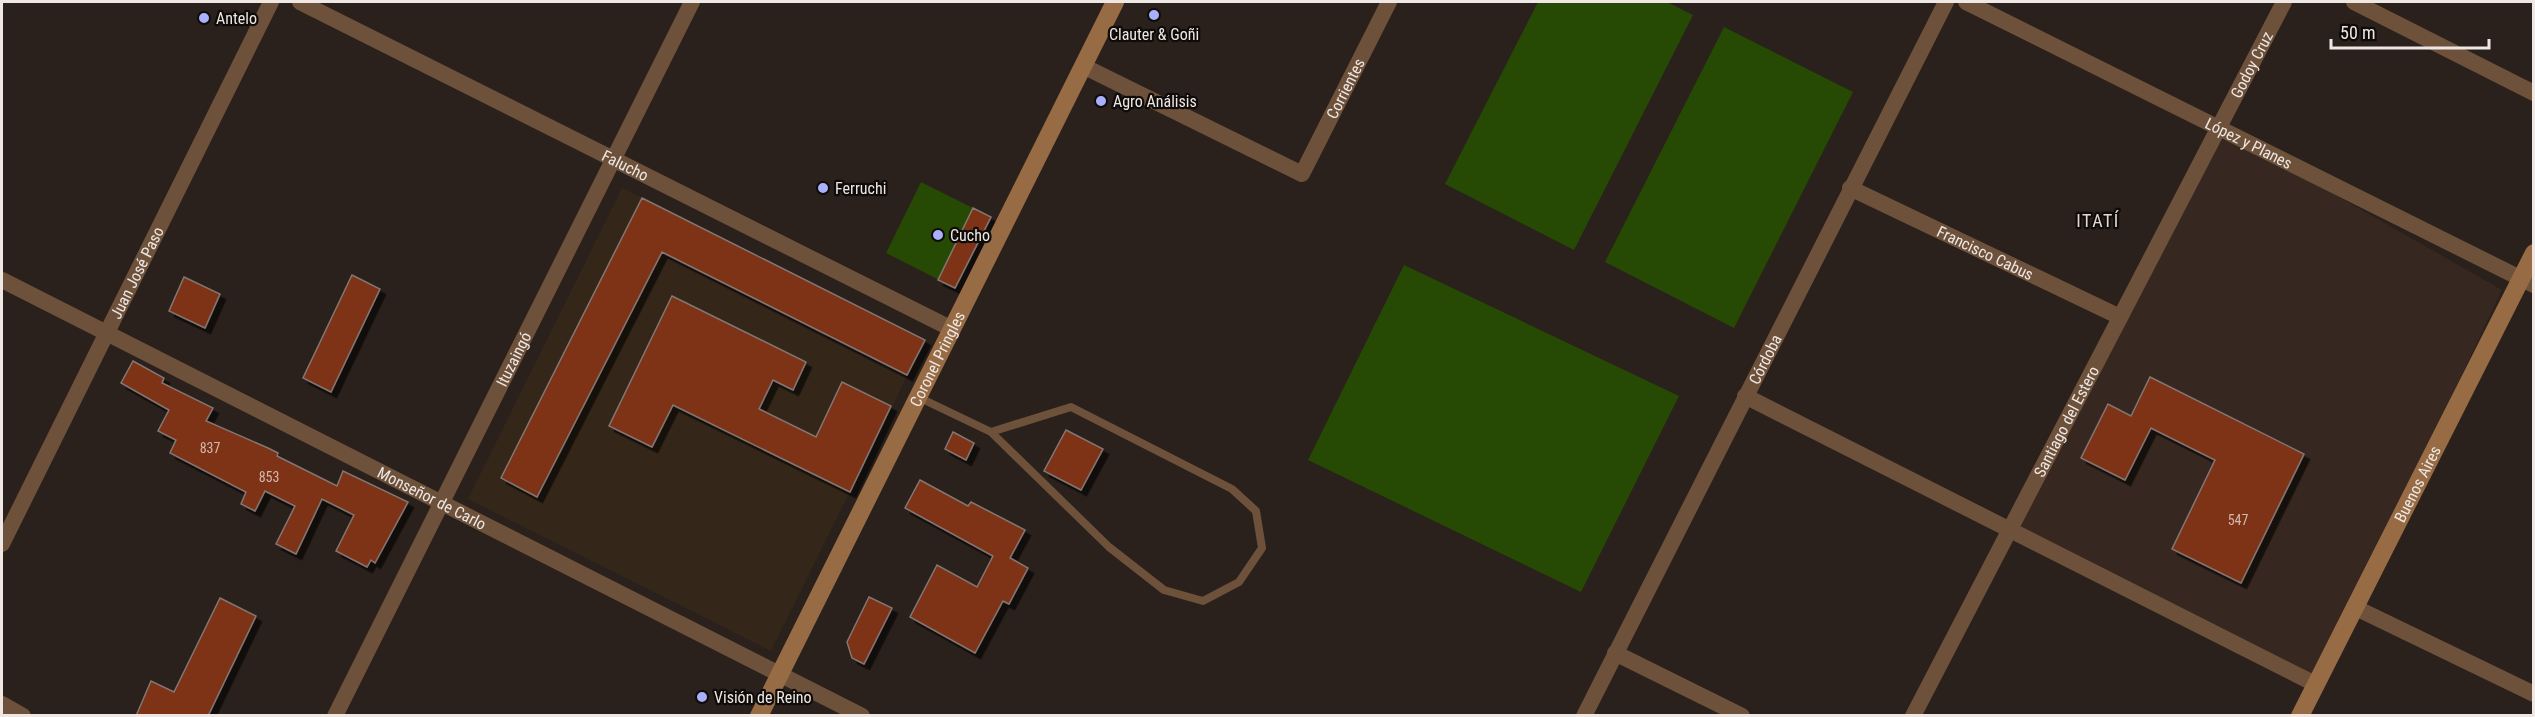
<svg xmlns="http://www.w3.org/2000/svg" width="2535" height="717" viewBox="0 0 2535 717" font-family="'Roboto Condensed',sans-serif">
<defs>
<filter id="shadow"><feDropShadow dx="5.5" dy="5.5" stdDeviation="0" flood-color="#0009"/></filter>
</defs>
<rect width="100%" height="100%" fill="#2a201c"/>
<path fill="#34271a" d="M 622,188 L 925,340 L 771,651 L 468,499 Z"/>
<path fill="#372721" d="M 2218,128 L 2502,290 L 2315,684 L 2008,531 Z"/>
<path fill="#264a03" d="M 1538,2 L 1667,2 L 1693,15 L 1574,250 L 1445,184 Z
M 1724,27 L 1853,92 L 1734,328 L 1605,262 Z
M 921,182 L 991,217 L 955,288 L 886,253 Z
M 1404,265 L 1679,396 L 1581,592 L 1308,460 Z"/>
<path fill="#7e3015" stroke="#837773" stroke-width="1.5" filter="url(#shadow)" d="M 642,198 L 925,340 L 907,375 L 662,252 L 537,497 L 501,478 Z
M 973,208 L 991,217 L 955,288 L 938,280 Z
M 352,275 L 380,289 L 331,392 L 303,378 Z
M 184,277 L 220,294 L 205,328 L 169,311 Z
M 672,296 L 806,362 L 793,390 L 773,380 L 759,409 L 816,437 L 842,382 L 891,406 L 850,492 L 673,405 L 652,447 L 609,426 Z
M 133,361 L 164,378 L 162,383 L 213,408 L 206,421 L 268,448 L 278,453 L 277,456 L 337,486 L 343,471 L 408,502 L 375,563 L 371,560 L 367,567 L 336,551 L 354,515 L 322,499 L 296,554 L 276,544 L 295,506 L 265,491 L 255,511 L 241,504 L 246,492 L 170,453 L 176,440 L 158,431 L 169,410 L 121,383 Z
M 2150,377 L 2304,454 L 2241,583 L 2172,549 L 2215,460 L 2151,428 L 2125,480 L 2081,458 L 2108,404 L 2131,416 Z
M 1066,430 L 1103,449 L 1081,490 L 1044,471 Z
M 953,432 L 974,443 L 966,460 L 945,449 Z
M 920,480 L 968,506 L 971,502 L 1025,530 L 1010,558 L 1028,568 L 1009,604 L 1003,601 L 975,653 L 910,617 L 937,565 L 977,587 L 993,556 L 905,508 Z
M 869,597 L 892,608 L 864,664 L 852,658 L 847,642 Z
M 220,598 L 256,616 L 208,716 L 136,716 L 151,681 L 174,692 Z"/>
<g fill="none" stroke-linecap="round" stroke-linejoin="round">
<path stroke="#6d513a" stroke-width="8" d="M 918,397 L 991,432 L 1109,547 L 1164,590 L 1203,601 L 1239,582 L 1262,548 L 1256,511 L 1232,489 L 1071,407 L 991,432"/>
<g stroke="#6d513a" stroke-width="16">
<path id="s1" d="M 300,2 L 952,329"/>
<path id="s2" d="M 1966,2 L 2534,285"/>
<path d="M 2354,2 L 2534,93"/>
<path id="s3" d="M 1083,66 L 1302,174 L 1389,2"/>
<path id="s4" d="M 1850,188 L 2120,317"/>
<path id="s5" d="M 2,280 L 862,716"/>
<path d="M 1745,396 L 2315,684"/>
<path id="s6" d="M 2,544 L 271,2"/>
<path d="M 2354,607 L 2534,694"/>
<path d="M 1615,653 L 1742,716"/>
<path d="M 2,704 L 23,716"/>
<path id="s7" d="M 335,716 L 692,2"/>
<path id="s8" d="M 1584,716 L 1946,2"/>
<path id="s9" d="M 1913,716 L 2284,2"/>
</g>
<g stroke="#976b44" stroke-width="18">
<path id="s10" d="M 759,716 L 1115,2"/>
<path id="s11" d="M 2300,716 L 2534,253"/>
</g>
</g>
<g fill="#a9b0fc" stroke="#0f0b09" stroke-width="2">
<circle cx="1154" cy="15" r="6"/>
<circle cx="204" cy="18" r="6"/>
<circle cx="1101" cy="101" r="6"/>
<circle cx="823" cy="188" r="6"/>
<circle cx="938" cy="235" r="6"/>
<circle cx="702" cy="697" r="6"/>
</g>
<g text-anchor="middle" stroke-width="4.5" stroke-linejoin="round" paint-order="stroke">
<g font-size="14" fill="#d2b9b0">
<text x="210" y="453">837</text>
<text x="269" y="482">853</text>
<text x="2238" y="525">547</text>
</g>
<g font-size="16" fill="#eee7e4" stroke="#0f0b09" text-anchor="start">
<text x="216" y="24">Antelo</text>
<text x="1154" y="40" text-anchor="middle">Clauter &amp; Goñi</text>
<text x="1113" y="107">Agro Análisis</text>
<text x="835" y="194">Ferruchi</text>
<text x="950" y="241">Cucho</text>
<text x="714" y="703">Visión de Reino</text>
</g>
<g font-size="16" fill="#eee7e4" stroke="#0f0b09">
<text dy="6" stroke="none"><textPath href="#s9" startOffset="734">Godoy Cruz</textPath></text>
<text dy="6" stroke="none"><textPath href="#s3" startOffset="340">Corrientes</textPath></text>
<text dy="6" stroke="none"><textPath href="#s2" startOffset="316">López y Planes</textPath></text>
<text dy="6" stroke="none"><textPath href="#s1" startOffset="364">Falucho</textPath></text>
<text dy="6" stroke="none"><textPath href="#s4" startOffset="150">Francisco Cabus</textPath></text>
<text dy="6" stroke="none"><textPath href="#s6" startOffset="303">Juan José Paso</textPath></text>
<text dy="6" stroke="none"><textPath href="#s8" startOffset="400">Córdoba</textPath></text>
<text dy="6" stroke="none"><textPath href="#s7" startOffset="399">Ituzaingó</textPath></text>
<text dy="6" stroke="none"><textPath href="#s10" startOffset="399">Coronel Pringles</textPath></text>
<text dy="6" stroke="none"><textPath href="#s9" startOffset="332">Santiago del Estero</textPath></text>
<text dy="6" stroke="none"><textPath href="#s11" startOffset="260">Buenos Aires</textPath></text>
<text dy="6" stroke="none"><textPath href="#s5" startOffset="482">Monseñor de Carlo</textPath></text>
</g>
<g font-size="18" letter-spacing="1.5" fill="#e4d6d1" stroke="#0f0b09">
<text x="2098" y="227">ITATÍ</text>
</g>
</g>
<rect width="2535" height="717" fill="none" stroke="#eee7e4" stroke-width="6"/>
<path d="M2331 39v9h158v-9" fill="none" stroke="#eee7e4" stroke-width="3"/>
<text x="2340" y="39" font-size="18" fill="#eee7e4" stroke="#0f0b09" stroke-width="4.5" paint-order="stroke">50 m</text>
</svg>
